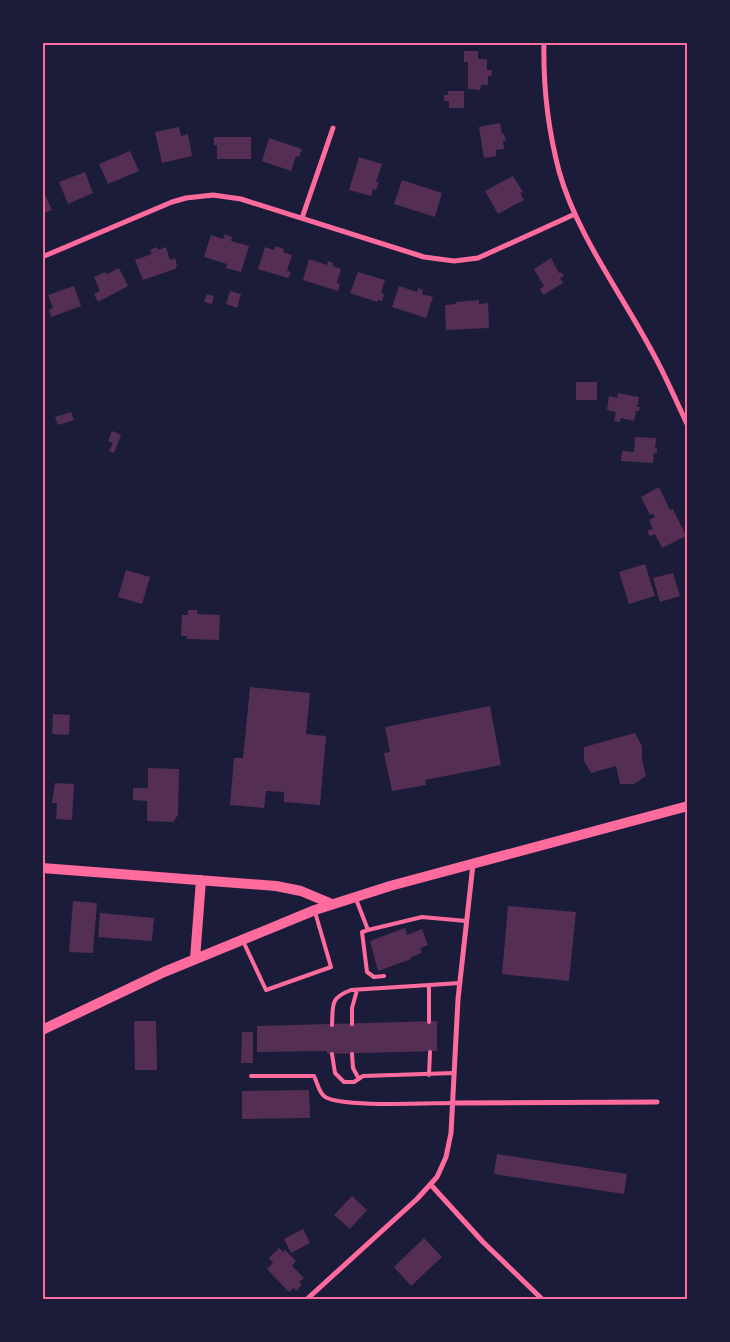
<svg xmlns="http://www.w3.org/2000/svg" width="730" height="1342" viewBox="0 0 730 1342" font-family="Bitter,serif">
<rect width="100%" height="100%" fill="#1b1b3a"/>
<path fill="#542f53" d="M 464,51 L 478,51 L 478,59 L 487,59 L 487,70 L 492,70 L 491,76 L 488,76 L 488,85 L 481,85 L 480,90 L 468,89 L 468,62 L 464,62 Z
M 448,91 L 464,91 L 464,108 L 449,108 L 449,101 L 444,101 L 444,95 L 448,95 Z
M 500,123 L 502,134 L 504,134 L 506,141 L 503,141 L 504,149 L 496,150 L 496,156 L 484,158 L 479,127 Z
M 179,127 L 181,136 L 188,134 L 192,156 L 162,163 L 155,132 Z
M 214,137 L 251,137 L 251,159 L 217,159 L 217,145 L 214,145 Z
M 269,138 L 302,149 L 299,157 L 296,156 L 291,171 L 262,161 Z
M 130,151 L 139,171 L 108,184 L 99,164 Z
M 359,157 L 382,164 L 376,182 L 379,182 L 376,190 L 373,189 L 371,196 L 349,190 Z
M 85,172 L 93,193 L 68,204 L 59,182 Z
M 513,176 L 523,192 L 520,193 L 524,200 L 498,214 L 485,191 Z
M 402,180 L 442,193 L 435,217 L 394,204 Z
M 42,188 L 52,210 L 42,214 Z
M 225,234 L 232,237 L 231,241 L 249,246 L 241,272 L 226,268 L 227,264 L 204,257 L 211,235 L 223,239 Z
M 275,246 L 284,249 L 283,252 L 292,255 L 287,271 L 291,272 L 288,278 L 258,269 L 265,247 L 274,250 Z
M 157,247 L 158,250 L 166,247 L 170,260 L 175,258 L 177,265 L 175,269 L 143,280 L 135,260 L 152,254 L 150,250 Z
M 551,258 L 559,273 L 561,272 L 564,276 L 560,278 L 563,283 L 543,295 L 540,289 L 544,286 L 534,269 Z
M 309,259 L 327,265 L 328,261 L 333,263 L 333,266 L 341,269 L 337,283 L 340,284 L 338,291 L 303,280 Z
M 119,268 L 128,286 L 98,302 L 94,294 L 100,291 L 94,277 L 105,272 L 107,274 Z
M 358,272 L 385,280 L 381,293 L 384,294 L 382,301 L 378,300 L 377,302 L 350,293 Z
M 74,286 L 81,306 L 51,317 L 49,310 L 53,308 L 48,295 Z
M 399,286 L 417,292 L 418,288 L 423,290 L 422,294 L 433,297 L 426,318 L 392,307 Z
M 230,291 L 241,294 L 237,308 L 226,304 Z
M 207,294 L 214,296 L 212,304 L 204,302 Z
M 479,300 L 479,304 L 488,303 L 489,328 L 446,330 L 445,305 L 456,304 L 456,302 Z
M 576,382 L 597,382 L 597,400 L 576,400 Z
M 618,393 L 639,397 L 637,407 L 640,407 L 639,411 L 636,411 L 634,421 L 621,418 L 620,422 L 614,421 L 616,412 L 607,410 L 609,396 L 617,398 Z
M 71,412 L 74,420 L 58,425 L 55,417 Z
M 112,431 L 121,435 L 114,453 L 109,451 L 113,443 L 108,441 Z
M 635,437 L 656,438 L 655,448 L 657,448 L 657,453 L 654,453 L 653,463 L 621,461 L 622,451 L 634,452 Z
M 659,487 L 670,510 L 673,509 L 686,536 L 662,548 L 655,534 L 650,536 L 647,531 L 653,529 L 649,520 L 655,517 L 653,514 L 650,515 L 641,497 Z
M 645,564 L 655,596 L 629,604 L 619,572 Z
M 126,570 L 150,577 L 142,604 L 118,597 Z
M 673,573 L 680,596 L 660,602 L 653,578 Z
M 188,610 L 197,610 L 197,614 L 220,615 L 219,640 L 187,639 L 187,636 L 181,636 L 182,615 L 188,615 Z
M 250,687 L 310,693 L 306,734 L 326,736 L 320,805 L 284,802 L 284,792 L 266,791 L 264,808 L 230,805 L 234,758 L 243,758 Z
M 490,706 L 501,765 L 425,780 L 426,785 L 392,791 L 384,753 L 390,752 L 385,727 Z
M 53,714 L 70,715 L 69,735 L 52,734 Z
M 635,733 L 642,746 L 642,760 L 646,776 L 634,784 L 620,784 L 616,766 L 591,773 L 584,761 L 584,747 Z
M 148,768 L 179,769 L 178,815 L 173,822 L 147,821 L 147,801 L 133,800 L 133,788 L 148,788 Z
M 55,783 L 74,784 L 72,820 L 56,819 L 57,803 L 52,803 Z
M 73,901 L 97,903 L 93,953 L 69,952 Z
M 508,906 L 576,912 L 569,981 L 502,974 Z
M 100,913 L 154,918 L 152,940 L 151,941 L 98,937 Z
M 405,928 L 407,935 L 422,929 L 428,945 L 420,948 L 422,953 L 411,957 L 411,959 L 378,971 L 370,941 Z
M 134,1021 L 156,1021 L 157,1070 L 135,1070 Z
M 437,1021 L 437,1051 L 327,1054 L 327,1051 L 257,1052 L 257,1026 Z
M 242,1032 L 253,1032 L 253,1063 L 241,1063 Z
M 309,1090 L 310,1118 L 242,1119 L 242,1091 Z
M 497,1154 L 627,1174 L 624,1194 L 494,1174 Z
M 352,1196 L 367,1210 L 350,1229 L 334,1215 Z
M 303,1229 L 310,1243 L 291,1253 L 284,1239 Z
M 424,1238 L 442,1257 L 411,1286 L 394,1267 Z
M 279,1248 L 283,1252 L 285,1250 L 296,1261 L 292,1266 L 304,1278 L 299,1282 L 302,1285 L 296,1291 L 294,1288 L 289,1292 L 267,1269 L 273,1263 L 269,1258 Z"/>
<g fill="none" stroke-linecap="round" stroke-linejoin="round">
<path stroke="#ff6b9d" stroke-width="4" d="M 356,899 L 368,930 L 422,917 L 466,921
M 368,930 L 362,932 L 367,972 L 374,977 L 384,976
M 243,941 L 266,990 L 331,967 L 315,912
M 429,1022 L 429,986
M 352,1024 L 352,1008 L 357,990
M 332,1025 C 333,1004 330,998 351,990 L 460,983
M 332,1054 L 335,1073 L 344,1082 L 354,1082 L 363,1076 L 454,1073
M 352,1054 L 353,1068 L 359,1079
M 429,1075 L 430,1052
M 251,1076 L 314,1076 C 317,1082 319,1092 324,1096 C 337,1108 431,1103 453,1103"/>
<path stroke="#ff6b9d" stroke-width="5" d="M 544,42 C 543,86 548,129 559,171 C 577,236 624,297 655,357 C 667,379 677,403 688,426
M 302,218 L 333,128
M 42,257 L 172,202 L 186,198 L 213,195 L 241,199 L 424,257 L 454,261 L 478,258 L 575,214
M 453,1103 L 657,1102
M 431,1185 L 483,1242 L 543,1300
M 306,1300 L 417,1199 L 437,1177 L 446,1157 L 451,1133 L 458,999 L 473,864"/>
<path stroke="#ff6b9d" stroke-width="10" d="M 42,868 L 276,886 L 301,891 L 332,904
M 195,959 L 201,880
M 42,1030 L 164,972 L 315,910 L 390,886 L 688,806"/>
</g>
<rect width="730" height="1342" fill="none" stroke="#1b1b3a" stroke-width="88"/>
<rect x="44" y="44" width="642" height="1254" fill="none" stroke="#ff6b9d" stroke-width="2"/>
</svg>
